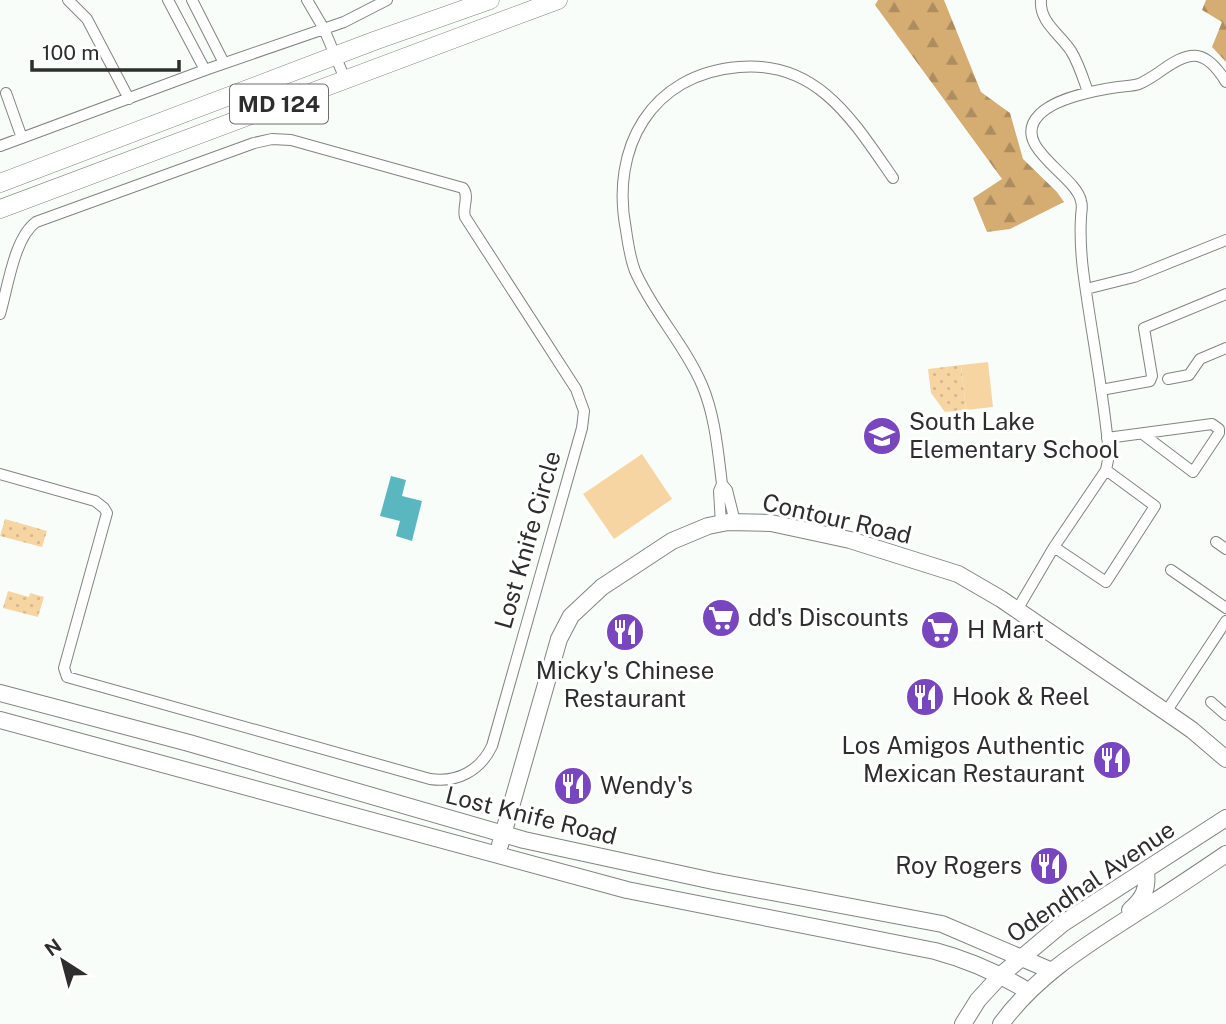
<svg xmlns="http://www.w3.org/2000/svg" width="1226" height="1024" viewBox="0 0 1226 1024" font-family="'Public Sans',sans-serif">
<defs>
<pattern id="green-dots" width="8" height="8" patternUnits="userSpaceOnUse" patternTransform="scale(1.75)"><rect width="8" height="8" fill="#f7d5a3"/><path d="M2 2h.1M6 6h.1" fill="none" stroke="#d4b78d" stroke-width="1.8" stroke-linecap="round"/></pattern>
<pattern id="forest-firs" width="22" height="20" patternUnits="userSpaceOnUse" patternTransform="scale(1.75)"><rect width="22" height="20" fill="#d5ad73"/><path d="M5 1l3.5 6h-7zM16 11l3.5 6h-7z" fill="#ad8d5f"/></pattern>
</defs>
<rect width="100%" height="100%" fill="#f9fdf9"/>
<path fill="url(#green-dots)" d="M 961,365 L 966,410 L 945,412 L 931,393 L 928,369 Z
M 5,519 L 47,531 L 42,547 L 0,536 Z
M 8,591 L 29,597 L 30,593 L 44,597 L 38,617 L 3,608 Z"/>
<path fill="url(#forest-firs)" d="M 878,0 L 944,0 L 981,92 L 1010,113 L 1023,159 L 1057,192 L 1064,202 L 1010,229 L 987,232 L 973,198 L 1002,179 L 875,5 Z
M 1206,0 L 1226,0 L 1226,62 L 1212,47 L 1222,22 L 1202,10 Z"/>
<path fill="#f7d5a3" d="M 988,362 L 993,407 L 966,410 L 961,365 Z
M 642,454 L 672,499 L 614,539 L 583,494 Z"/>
<path fill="#5ab7c0" d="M 391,476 L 406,480 L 402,496 L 422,501 L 412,541 L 396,536 L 400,521 L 380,516 Z"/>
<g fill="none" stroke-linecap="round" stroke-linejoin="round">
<defs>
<path id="street" d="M 68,0 L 87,19 L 129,99
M 168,0 L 205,70
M 192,0 L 224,63
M 307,0 L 324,29 L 345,79
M 1041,0 C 1039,22 1060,34 1071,51 C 1079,64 1083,78 1088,92
M 6,93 L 22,138
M 0,146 L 205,70 L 344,22 L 387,0
M 1086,289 L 1134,277 L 1226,240
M 0,314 C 8,287 14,238 36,222 L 254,143 L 272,139 L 291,140 L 463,188 C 470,197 462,207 465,217 L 576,389 L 584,411 L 582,428 L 492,746 C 480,771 457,783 430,779 L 67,677 L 64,668 L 107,513 L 104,508 L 95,501 L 0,474
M 1168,379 L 1189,375 L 1200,359 L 1226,348
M 1101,390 L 1150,381 L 1152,376 L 1144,328 L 1226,294
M 1107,438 L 1212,424 L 1219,429 L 1219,433 L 1193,472 L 1144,435
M 735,522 L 727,490 L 722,484 C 718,452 715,415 702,385 C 685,345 653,312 635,271 C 630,258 628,244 626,230 C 610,148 651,74 739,67 C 818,60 854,122 893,178
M 721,524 L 719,491 L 722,484
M 1216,542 L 1226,549
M 1054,547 L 1106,582 L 1155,506 L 1106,470
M 1171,570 L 1226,608
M 1017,610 L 1054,547 L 1106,470 L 1109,455 C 1104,393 1091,332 1083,270 C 1081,253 1080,234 1081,217 C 1081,212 1083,207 1081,201 C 1076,175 1009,146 1039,115 C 1055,98 1097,90 1118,87 C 1125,86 1133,86 1139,84 C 1146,81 1152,77 1158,73 C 1188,51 1204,46 1226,82
M 1211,702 L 1226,715
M 1166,712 L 1226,621"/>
<path id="secondary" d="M 0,693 L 189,743 L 524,840 L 713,881 L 942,924 L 1052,971
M 0,720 L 627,890 L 935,951 C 969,960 998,973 1028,991
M 500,845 L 559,639 L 571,616 L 602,587 L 672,541 L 708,526 L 728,522 L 771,523 L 850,540 L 958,574 L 1001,599 L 1166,712 L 1192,730 L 1226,759
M 1130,910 C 1144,898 1148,889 1146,871
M 963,1024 L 978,1000 L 1001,975 L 1062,924 L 1226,818
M 1001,1024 C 1037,974 1090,943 1141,910 C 1170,892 1198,873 1226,854"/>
<path id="primary" d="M 0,183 L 374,41 L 490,0
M 0,209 L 558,0"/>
</defs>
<use href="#street" stroke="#818481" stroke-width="12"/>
<use href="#secondary" stroke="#818481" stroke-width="18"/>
<use href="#primary" stroke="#818481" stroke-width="19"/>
<use href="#street" stroke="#fff" stroke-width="10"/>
<use href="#secondary" stroke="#fff" stroke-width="16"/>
<use href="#primary" stroke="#fff" stroke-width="18"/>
</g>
<defs>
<symbol id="school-disc" viewBox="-11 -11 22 22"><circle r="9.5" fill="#7846be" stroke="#fff"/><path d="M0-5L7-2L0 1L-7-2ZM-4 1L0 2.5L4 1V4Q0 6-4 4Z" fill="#fff"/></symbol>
<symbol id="supermarket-disc" viewBox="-11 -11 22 22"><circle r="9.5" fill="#7846be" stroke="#fff"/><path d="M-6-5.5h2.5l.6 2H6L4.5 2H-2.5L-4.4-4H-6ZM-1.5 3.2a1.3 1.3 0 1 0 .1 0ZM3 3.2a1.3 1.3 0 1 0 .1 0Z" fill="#fff"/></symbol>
<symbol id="restaurant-disc" viewBox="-11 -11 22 22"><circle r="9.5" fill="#7846be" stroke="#fff"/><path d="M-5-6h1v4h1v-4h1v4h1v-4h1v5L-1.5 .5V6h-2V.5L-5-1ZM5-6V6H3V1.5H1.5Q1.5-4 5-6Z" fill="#fff"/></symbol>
</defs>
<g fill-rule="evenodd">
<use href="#school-disc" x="860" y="414" width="44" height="44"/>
<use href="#supermarket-disc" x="699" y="596" width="44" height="44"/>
<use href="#supermarket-disc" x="918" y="608" width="44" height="44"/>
<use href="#restaurant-disc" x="603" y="610" width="44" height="44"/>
<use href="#restaurant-disc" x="903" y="675" width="44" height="44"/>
<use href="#restaurant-disc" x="1090" y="738" width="44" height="44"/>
<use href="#restaurant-disc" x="551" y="764" width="44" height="44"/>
<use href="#restaurant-disc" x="1027" y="844" width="44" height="44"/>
</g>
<g text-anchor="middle" stroke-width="6" stroke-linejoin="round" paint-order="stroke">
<rect fill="#fff" stroke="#6c6d6c" stroke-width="2" x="230" y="84.5" width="98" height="39" rx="5"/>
<g font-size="23" font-weight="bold" fill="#2d2e2d">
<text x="279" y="112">MD 124</text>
</g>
<g font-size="24" fill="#2d2e2d" stroke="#fff" text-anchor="start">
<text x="909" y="430">South Lake<tspan x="909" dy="28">Elementary School</tspan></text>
<text x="748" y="626">dd's Discounts</text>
<text x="967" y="638">H Mart</text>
<text x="625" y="679" text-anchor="middle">Micky's Chinese<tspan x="625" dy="28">Restaurant</tspan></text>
<text x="952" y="705">Hook &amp; Reel</text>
<text x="1085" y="754" text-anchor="end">Los Amigos Authentic<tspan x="1085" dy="28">Mexican Restaurant</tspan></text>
<text x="600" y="794">Wendy's</text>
<text x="1022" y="874" text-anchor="end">Roy Rogers</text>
</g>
<g font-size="24" fill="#2d2e2d" stroke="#fff">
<text transform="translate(837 519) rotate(13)" y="8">Contour Road</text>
<text transform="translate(528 540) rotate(-74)" y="8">Lost Knife Circle</text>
<text transform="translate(531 816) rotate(14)" y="8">Lost Knife Road</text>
<text transform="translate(1091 882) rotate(-34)" y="8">Odendhal Avenue</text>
</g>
</g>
<g transform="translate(63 961) rotate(324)" stroke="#ffffff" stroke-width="5" paint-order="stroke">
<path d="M0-5L12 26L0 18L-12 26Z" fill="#2d2e2d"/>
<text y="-10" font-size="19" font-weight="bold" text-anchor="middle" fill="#2d2e2d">N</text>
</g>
<path d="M32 60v10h147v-10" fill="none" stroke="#2d2e2d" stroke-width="3.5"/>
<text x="42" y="60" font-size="21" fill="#2d2e2d" stroke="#ffffff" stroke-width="5" paint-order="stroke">100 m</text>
</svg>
